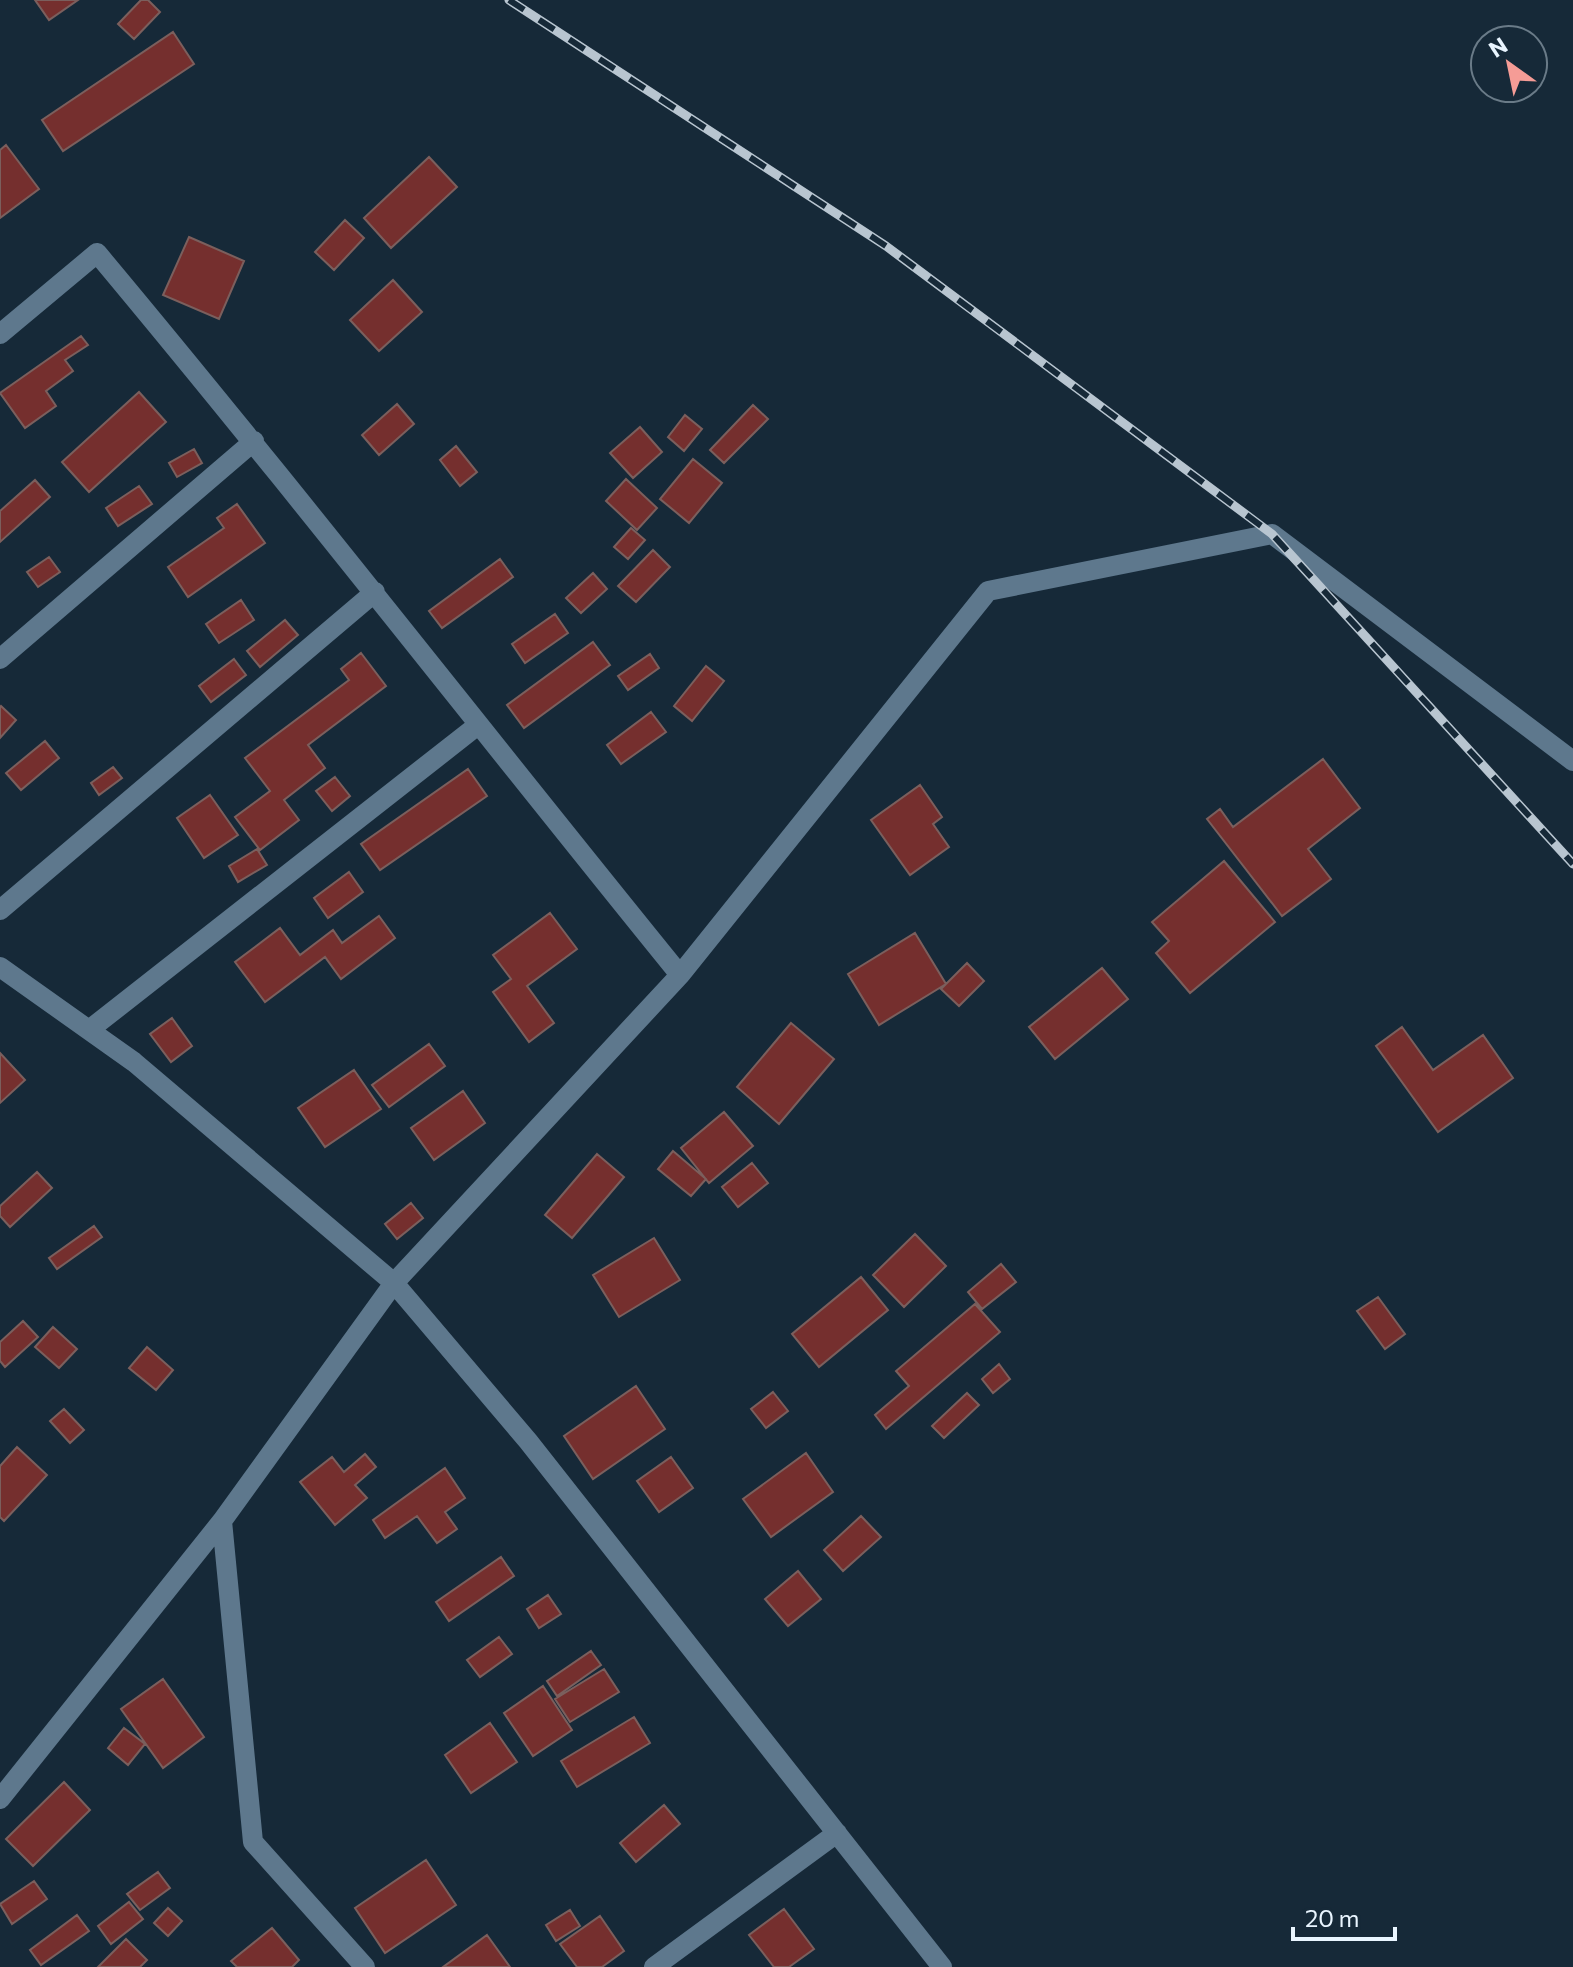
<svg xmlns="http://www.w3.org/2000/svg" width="1573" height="1967" viewBox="0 0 1573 1967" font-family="Commissioner,sans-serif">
<rect width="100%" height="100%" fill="#162938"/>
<path fill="#752f2e" stroke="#7b5f5d" stroke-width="2" d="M 35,0 L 78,0 L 49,20 Z
M 141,0 L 148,0 L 160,12 L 134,39 L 118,24 Z
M 173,32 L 194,64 L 63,151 L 42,120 Z
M 6,145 L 39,189 L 0,218 L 0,150 Z
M 429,157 L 457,187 L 391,248 L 364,218 Z
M 345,220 L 364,238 L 334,270 L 315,252 Z
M 189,237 L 244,261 L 219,319 L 163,295 Z
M 393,280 L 422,312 L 379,351 L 350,320 Z
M 81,336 L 88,345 L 65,360 L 73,371 L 46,391 L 56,406 L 25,428 L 0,393 Z
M 139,392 L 166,422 L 89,492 L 62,462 Z
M 397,404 L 414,424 L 379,455 L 362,435 Z
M 753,405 L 768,419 L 724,463 L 710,450 Z
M 685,415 L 702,429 L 684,451 L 668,437 Z
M 640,427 L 662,452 L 633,478 L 610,453 Z
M 456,446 L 477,472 L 460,486 L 440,460 Z
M 194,449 L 202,463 L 177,477 L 169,463 Z
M 693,459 L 722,483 L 689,523 L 660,499 Z
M 626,479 L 657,508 L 637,530 L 606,501 Z
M 35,480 L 50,497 L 0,542 L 0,511 Z
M 139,486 L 152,504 L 118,526 L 106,508 Z
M 237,504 L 265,543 L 188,597 L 168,567 L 224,528 L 217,518 Z
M 631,528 L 645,540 L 628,559 L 614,547 Z
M 653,550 L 670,567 L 636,602 L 618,586 Z
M 49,557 L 60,572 L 38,587 L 27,572 Z
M 500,559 L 513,577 L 442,628 L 429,611 Z
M 593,573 L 607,589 L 581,613 L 566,598 Z
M 241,600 L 254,620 L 219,643 L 206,624 Z
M 555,614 L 568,633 L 525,663 L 512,644 Z
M 285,620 L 298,635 L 260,667 L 247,651 Z
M 593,642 L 610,665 L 524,728 L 507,705 Z
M 361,653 L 386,686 L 308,745 L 325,768 L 284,800 L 299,820 L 260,850 L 235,817 L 270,791 L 245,758 L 349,680 L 341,669 Z
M 650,654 L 659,668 L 628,690 L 618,676 Z
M 234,659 L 246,675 L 211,702 L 199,686 Z
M 706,666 L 724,681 L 692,721 L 674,706 Z
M 1,706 L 16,720 L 0,738 L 0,707 Z
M 651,712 L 666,732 L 621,764 L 607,745 Z
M 45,741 L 59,758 L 21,790 L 6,773 Z
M 1323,759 L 1360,808 L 1308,849 L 1331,879 L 1282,916 L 1207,819 L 1220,809 L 1233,827 Z
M 113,767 L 122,778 L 99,795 L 91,783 Z
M 468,769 L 487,796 L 380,870 L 361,844 Z
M 335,777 L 350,796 L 332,811 L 316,791 Z
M 920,785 L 942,817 L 933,824 L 949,847 L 910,875 L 871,820 Z
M 210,795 L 238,835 L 204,858 L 177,818 Z
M 257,849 L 267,865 L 238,882 L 229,866 Z
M 1224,861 L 1275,922 L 1190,993 L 1156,953 L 1169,941 L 1152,922 Z
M 349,872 L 363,892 L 328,918 L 314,898 Z
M 550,913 L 577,949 L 527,986 L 554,1023 L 529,1042 L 493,992 L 511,979 L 493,955 Z
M 379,916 L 395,938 L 341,979 L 325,957 L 265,1002 L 235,962 L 280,928 L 300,955 L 333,930 L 342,943 Z
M 915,933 L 946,984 L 879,1025 L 848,974 Z
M 967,963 L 984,981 L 959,1006 L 941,989 Z
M 1102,968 L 1128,999 L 1055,1059 L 1029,1027 Z
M 172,1018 L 192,1046 L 171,1062 L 150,1034 Z
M 791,1023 L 834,1059 L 779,1124 L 737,1087 Z
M 1402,1027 L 1433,1070 L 1483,1035 L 1513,1078 L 1438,1132 L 1376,1046 Z
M 429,1044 L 445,1066 L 389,1107 L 372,1085 Z
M 0,1053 L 25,1080 L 0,1103 Z
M 354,1070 L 381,1109 L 325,1147 L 298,1108 Z
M 463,1091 L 485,1123 L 434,1160 L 411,1128 Z
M 724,1112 L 753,1146 L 709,1183 L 681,1148 Z
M 673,1151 L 706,1179 L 691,1196 L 658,1169 Z
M 597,1154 L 624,1177 L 572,1238 L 545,1215 Z
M 752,1163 L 768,1183 L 738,1207 L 722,1187 Z
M 37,1172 L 52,1188 L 10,1227 L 0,1216 L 0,1206 Z
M 411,1203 L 423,1218 L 397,1239 L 385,1224 Z
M 94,1226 L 102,1237 L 57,1269 L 49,1258 Z
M 915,1234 L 946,1266 L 904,1307 L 873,1275 Z
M 654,1238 L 680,1280 L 619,1317 L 593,1275 Z
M 1001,1264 L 1016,1282 L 982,1309 L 968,1292 Z
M 861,1277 L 888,1310 L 819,1367 L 792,1334 Z
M 1378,1297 L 1405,1334 L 1385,1349 L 1357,1311 Z
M 975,1304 L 1000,1332 L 886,1429 L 875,1415 L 909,1386 L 896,1371 Z
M 23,1321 L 38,1337 L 5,1367 L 0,1361 L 0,1342 Z
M 53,1327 L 77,1349 L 59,1368 L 35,1347 Z
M 147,1347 L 173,1370 L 156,1390 L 129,1368 Z
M 999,1364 L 1010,1379 L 993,1393 L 982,1379 Z
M 636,1386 L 665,1429 L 593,1479 L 564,1436 Z
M 773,1392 L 788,1411 L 766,1428 L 751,1409 Z
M 967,1393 L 979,1405 L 944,1438 L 932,1426 Z
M 64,1409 L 84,1430 L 70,1443 L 50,1421 Z
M 17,1447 L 47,1475 L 4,1521 L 0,1517 L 0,1466 Z
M 806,1453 L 833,1492 L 771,1537 L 743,1499 Z
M 365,1454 L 376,1467 L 355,1485 L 367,1498 L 335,1525 L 300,1482 L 332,1457 L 344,1472 Z
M 671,1457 L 693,1488 L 659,1512 L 637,1481 Z
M 445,1468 L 465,1498 L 445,1512 L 457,1529 L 437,1543 L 417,1516 L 385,1538 L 373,1520 Z
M 861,1516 L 881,1537 L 843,1571 L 824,1550 Z
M 501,1557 L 514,1576 L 449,1621 L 436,1602 Z
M 798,1571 L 821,1599 L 788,1626 L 765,1599 Z
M 548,1595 L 561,1614 L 539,1628 L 527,1609 Z
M 499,1637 L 512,1654 L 480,1677 L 467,1660 Z
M 591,1651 L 601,1665 L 557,1696 L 547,1681 Z
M 604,1669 L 619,1692 L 570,1722 L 555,1699 Z
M 163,1679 L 204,1737 L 163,1768 L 121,1709 Z
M 543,1686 L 572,1730 L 533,1756 L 504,1713 Z
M 634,1717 L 650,1743 L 577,1787 L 561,1761 Z
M 490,1723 L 517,1762 L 471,1793 L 445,1755 Z
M 124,1728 L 145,1744 L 128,1765 L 108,1748 Z
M 64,1782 L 90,1810 L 33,1866 L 6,1839 Z
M 664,1805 L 680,1824 L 636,1862 L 620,1843 Z
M 426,1860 L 456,1905 L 385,1953 L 355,1908 Z
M 158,1872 L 170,1888 L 140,1910 L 127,1894 Z
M 34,1881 L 47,1899 L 12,1924 L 0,1904 Z
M 129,1902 L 143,1919 L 111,1944 L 98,1926 Z
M 168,1908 L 182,1921 L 168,1936 L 154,1923 Z
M 784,1909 L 814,1949 L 789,1967 L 774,1967 L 749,1935 Z
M 570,1910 L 580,1926 L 556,1941 L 546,1925 Z
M 77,1915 L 89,1931 L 41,1965 L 30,1950 Z
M 600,1916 L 624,1951 L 602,1967 L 577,1967 L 560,1944 Z
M 272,1928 L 299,1960 L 292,1967 L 237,1967 L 231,1961 Z
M 487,1935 L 510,1967 L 443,1967 Z
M 126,1939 L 147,1960 L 140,1967 L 98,1967 Z"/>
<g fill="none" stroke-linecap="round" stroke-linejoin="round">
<path stroke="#5e788d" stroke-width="20" d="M 0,334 L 97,253 C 296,491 485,735 680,975
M 0,659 L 254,441
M 0,910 L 375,592
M 0,967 L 134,1062 L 394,1283 L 528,1441 L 942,1967
M 89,1030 L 478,725
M 222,1521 L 253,1842 L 365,1967
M 0,1799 L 222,1521 L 394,1283 L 680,975 L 988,591 L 1272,534 L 1573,761
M 654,1967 L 837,1833"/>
<defs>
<path id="rail" d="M 509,0 L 886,246 L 1272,534 L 1573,864"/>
</defs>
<use href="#rail" stroke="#b8c5d0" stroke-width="9"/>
<use href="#rail" stroke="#162938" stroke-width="6" stroke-dasharray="18" stroke-linecap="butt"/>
</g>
<g transform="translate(1509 64) rotate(327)"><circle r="38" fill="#162938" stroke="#6a7b88" stroke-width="2"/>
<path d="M0-6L14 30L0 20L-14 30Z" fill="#f59c96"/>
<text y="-12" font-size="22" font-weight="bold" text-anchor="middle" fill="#e9f5ff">N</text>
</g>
<path d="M1293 1927v12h102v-12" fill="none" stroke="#e9f5ff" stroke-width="4"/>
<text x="1305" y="1927" font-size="24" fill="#e9f5ff" stroke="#162938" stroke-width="6" paint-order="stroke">20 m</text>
</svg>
